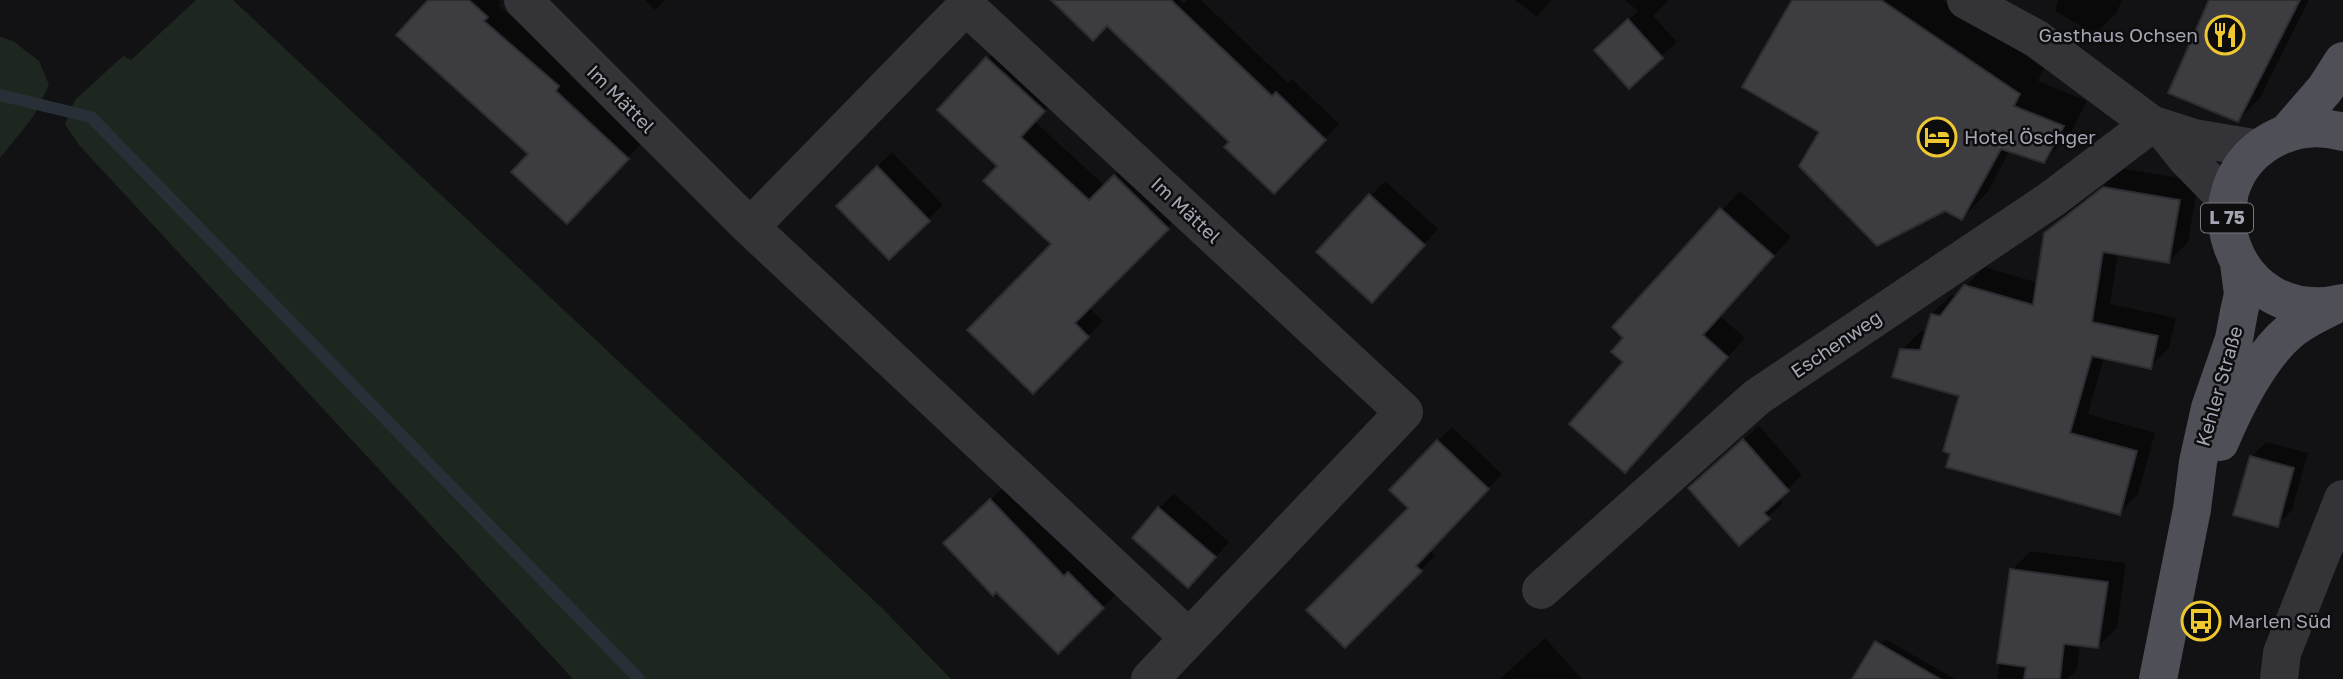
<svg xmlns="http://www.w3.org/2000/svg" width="2343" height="679" viewBox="0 0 2343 679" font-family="'Golos Text',sans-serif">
<rect width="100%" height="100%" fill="#121214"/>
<path fill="#1e2620" d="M 196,0 L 233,0 L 882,608 L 951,679 L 573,679 L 79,145 L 65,124 L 75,100 L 123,56 L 131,60 Z
M 0,37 L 13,41 L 39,61 L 49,85 L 33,117 L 0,158 Z"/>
<path fill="#0007" d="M 430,0 L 499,0 L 501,2 L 498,5 L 573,71 L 569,75 L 642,143 L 581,207 Z
M 645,0 L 665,0 L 655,10 Z
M 1053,0 L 1179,0 L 1184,4 L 1188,0 L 1201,0 L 1288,83 L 1292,79 L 1339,124 L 1274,192 L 1232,142 L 1107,24 Z
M 1515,0 L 1552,0 L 1535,18 L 1535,15 Z
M 1625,0 L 1669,0 L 1653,16 L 1677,42 L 1629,86 L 1611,36 L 1638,11 Z
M 1794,0 L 1942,0 L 2044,68 L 2038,81 L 2087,101 L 2069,136 L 2044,161 L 2010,150 L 1987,193 L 1962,218 L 1821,131 Z
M 2058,0 L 2122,0 L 2117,12 L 2095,34 L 2055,11 Z
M 2211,0 L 2309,0 L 2260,98 L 2238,120 Z
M 1002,44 L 1058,96 L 1035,122 L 1105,186 L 1129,162 L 1182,213 L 1089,308 L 1103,321 L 1033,392 L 1054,244 L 999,166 L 939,110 Z
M 892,152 L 943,205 L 889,257 L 838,206 Z
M 2124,169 L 2198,181 L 2188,242 L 2169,261 L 2118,253 L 2110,304 L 2176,318 L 2169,348 L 2150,367 L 2104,357 L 2088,414 L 2155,433 L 2138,494 L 2119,513 L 1902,350 L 1921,331 L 1927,331 L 1932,314 L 1951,295 L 1956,297 L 1984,267 L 2038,283 L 2046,234 L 2065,214 Z
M 1385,181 L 1438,229 L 1386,286 L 1371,195 Z
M 1740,191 L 1791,237 L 1720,316 L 1745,338 L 1642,453 L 1625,362 L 1625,338 L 1615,327 Z
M 1759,426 L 1802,475 L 1779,498 L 1783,503 L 1739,543 L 1705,473 Z
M 1452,427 L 1502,474 L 1430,550 L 1435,556 L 1345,646 L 1411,508 L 1438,441 Z
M 2266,442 L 2308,453 L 2292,510 L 2277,525 L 2251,457 Z
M 1006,485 L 1080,562 L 1083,559 L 1117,593 L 1058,652 L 960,528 Z
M 1174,494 L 1229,542 L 1203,571 L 1159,508 Z
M 2031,551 L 2126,563 L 2117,628 L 2097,647 L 2080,644 L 2077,670 L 2067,679 L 1997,679 L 2012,570 Z
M 1545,638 L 1582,679 L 1500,679 Z
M 1885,639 L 1955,679 L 1854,679 L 1868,656 Z"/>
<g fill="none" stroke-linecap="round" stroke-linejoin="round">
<path stroke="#292f37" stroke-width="12" d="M 0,95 L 91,117 L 639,679"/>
</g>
<path fill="#3c3c41" stroke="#2d2c30" stroke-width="2" d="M 428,0 L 469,0 L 488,17 L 484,21 L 559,86 L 556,91 L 629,159 L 567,224 L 511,172 L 528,154 L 396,35 Z
M 1051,0 L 1171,0 L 1272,96 L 1276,92 L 1326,140 L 1274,194 L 1224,147 L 1229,142 L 1107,26 L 1093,41 Z
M 1792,0 L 1881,0 L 2020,94 L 2014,106 L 2064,126 L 2044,163 L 2001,149 L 1962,220 L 1945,211 L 1877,246 L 1799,166 L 1819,132 L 1742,87 Z
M 2209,0 L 2300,0 L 2238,122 L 2168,93 Z
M 1628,19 L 1663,58 L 1629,89 L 1594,50 Z
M 986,57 L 1045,111 L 1021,137 L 1089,200 L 1114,175 L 1169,229 L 1075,323 L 1089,337 L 1033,394 L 967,330 L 1051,244 L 983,181 L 997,166 L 937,110 Z
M 877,166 L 930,221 L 889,260 L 836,206 Z
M 2103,187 L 2180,200 L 2169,263 L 2103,252 L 2092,322 L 2158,336 L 2151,369 L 2092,356 L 2070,433 L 2137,451 L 2120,515 L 1946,467 L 1950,454 L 1943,451 L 1959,396 L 1892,377 L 1900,349 L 1920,350 L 1931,314 L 1940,316 L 1964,285 L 2033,305 L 2044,233 Z
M 1369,194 L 1425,245 L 1372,303 L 1316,252 Z
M 1720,208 L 1774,256 L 1703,335 L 1728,357 L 1625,473 L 1569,424 L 1623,362 L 1611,352 L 1623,338 L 1612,327 Z
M 1743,439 L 1789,491 L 1764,513 L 1770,519 L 1739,546 L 1688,488 Z
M 1437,440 L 1489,489 L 1416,566 L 1422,571 L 1345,648 L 1306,610 L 1408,508 L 1389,490 Z
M 2250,456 L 2294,468 L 2278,527 L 2233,515 Z
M 990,499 L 1064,576 L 1068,572 L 1104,608 L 1058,654 L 996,592 L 993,596 L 943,543 Z
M 1158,507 L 1216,557 L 1188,588 L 1132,538 Z
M 2010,569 L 2108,582 L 2098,648 L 2064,644 L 2060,679 L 2024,679 L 2026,667 L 1997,663 Z
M 1875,641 L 1940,679 L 1852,679 Z"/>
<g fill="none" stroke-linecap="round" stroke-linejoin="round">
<path stroke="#333338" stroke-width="38" d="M 523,0 L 750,227
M 1966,0 L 2037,39 L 2151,124 L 2194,138 L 2259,149
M 2163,129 L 2186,158 L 2229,202
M 1541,590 L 1757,397 L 2052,199 L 2151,124
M 1150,679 L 1404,412 L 966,6 L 750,227 L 1189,638
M 2279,679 L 2282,653 L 2343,499"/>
<path stroke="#4f5057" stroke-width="38" d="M 2343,132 C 2322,126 2300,127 2280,136 C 2181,181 2231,330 2343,303
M 2286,134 L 2325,89 L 2343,61
M 2220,442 C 2235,406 2260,356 2290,331 C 2303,320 2319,313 2333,306
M 2158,679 L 2192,509 L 2198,462 L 2210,408 L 2234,339 L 2239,312 L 2243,294 L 2239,263"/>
</g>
<defs>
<symbol id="restaurant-ring" viewBox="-11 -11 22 22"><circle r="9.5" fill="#0d0d0e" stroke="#edc830" stroke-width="1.5"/><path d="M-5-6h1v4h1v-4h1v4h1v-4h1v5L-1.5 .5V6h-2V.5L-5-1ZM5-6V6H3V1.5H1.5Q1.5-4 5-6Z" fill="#edc830"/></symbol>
<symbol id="hotel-ring" viewBox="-11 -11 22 22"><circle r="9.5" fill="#0d0d0e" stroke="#edc830" stroke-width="1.5"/><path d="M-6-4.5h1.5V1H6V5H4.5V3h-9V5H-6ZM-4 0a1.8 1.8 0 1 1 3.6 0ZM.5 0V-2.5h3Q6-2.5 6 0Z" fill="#edc830"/></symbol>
<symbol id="bus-ring" viewBox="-11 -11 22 22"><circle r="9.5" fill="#0d0d0e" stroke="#edc830" stroke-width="1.5"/><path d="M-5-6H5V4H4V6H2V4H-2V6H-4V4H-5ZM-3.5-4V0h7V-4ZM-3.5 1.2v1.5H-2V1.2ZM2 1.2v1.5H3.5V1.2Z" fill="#edc830"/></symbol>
</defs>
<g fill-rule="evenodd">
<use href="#restaurant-ring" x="2203" y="13" width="44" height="44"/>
<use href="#hotel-ring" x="1915" y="115" width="44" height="44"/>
<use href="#bus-ring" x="2179" y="599" width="44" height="44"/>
</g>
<g text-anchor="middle" stroke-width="5" stroke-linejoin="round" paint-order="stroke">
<rect fill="#0d0d0e" stroke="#777882" stroke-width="2" x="2201" y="203.5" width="52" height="29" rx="5"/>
<g font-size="18" font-weight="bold" fill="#a4a6b4">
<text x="2227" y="224">L 75</text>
</g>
<g font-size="19" fill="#a4a6b4" stroke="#0d0d0e" text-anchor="start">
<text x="2198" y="42" text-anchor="end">Gasthaus Ochsen</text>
<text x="1964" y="144">Hotel Öschger</text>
<text x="2228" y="628">Marlen Süd</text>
</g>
<g font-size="19" fill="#a4a6b4" stroke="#0d0d0e">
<text transform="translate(621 99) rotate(45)" y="7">Im Mättel</text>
<text transform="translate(1186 210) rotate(43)" y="7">Im Mättel</text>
<text transform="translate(1836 344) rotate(-34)" y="7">Eschenweg</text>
<text transform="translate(2219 386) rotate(-74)" y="7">Kehler Straße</text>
</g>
</g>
</svg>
